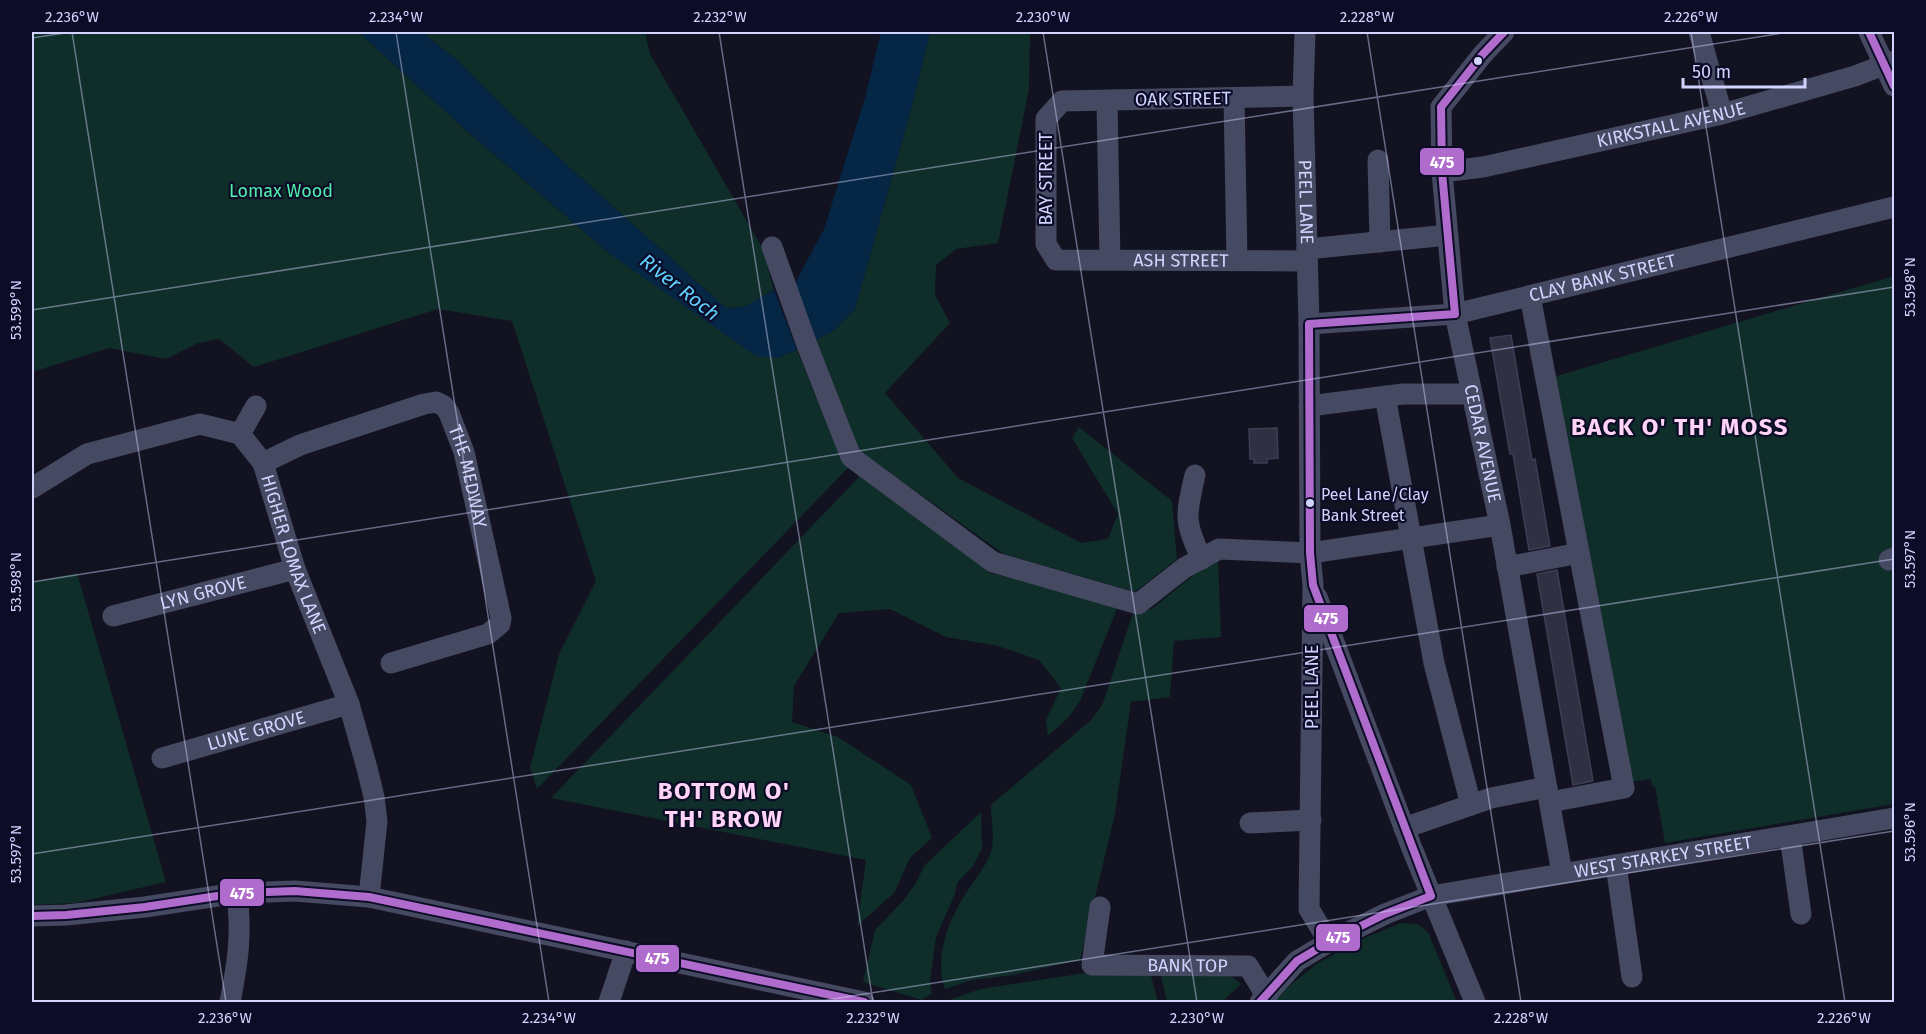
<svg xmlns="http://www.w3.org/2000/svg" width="1926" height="1034" viewBox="0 0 1926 1034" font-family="'Fira Sans',sans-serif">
<rect width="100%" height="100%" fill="#121221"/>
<path fill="#0f2d29" d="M 32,32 L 361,32 L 365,38 L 467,131 L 610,254 L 777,358 L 797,350 L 841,458 L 849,467 L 537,789 L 530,768 L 559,654 L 596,581 L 512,321 L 438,309 L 254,367 L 219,339 L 198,343 L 166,359 L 109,348 L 32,372 Z
M 424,32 L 645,32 L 650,54 L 763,249 L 774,290 L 744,307 L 726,308 L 519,122 L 457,60 L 429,38 Z
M 930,32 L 1030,32 L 1029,89 L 998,243 L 956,249 L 936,265 L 935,295 L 950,323 L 885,393 L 958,478 L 1081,543 L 1108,539 L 1118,514 L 1072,438 L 1079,427 L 1172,501 L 1177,559 L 1135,592 L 1004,554 L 856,449 L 814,341 L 834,330 L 855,309 L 913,102 Z
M 1894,276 L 1894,804 L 1665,843 L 1655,787 L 1652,785 L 1651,779 L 1630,782 L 1550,378 Z
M 860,476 L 991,573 L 1118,606 L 1080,701 L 1069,717 L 1048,736 L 1046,720 L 1061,688 L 1039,660 L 998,646 L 946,637 L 890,609 L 839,613 L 794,686 L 792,722 L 838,737 L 911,785 L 932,838 L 910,858 L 894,893 L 857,926 L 866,860 L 551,798 Z
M 1218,559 L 1221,637 L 1174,641 L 1170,697 L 1131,702 L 1115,814 L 1080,960 L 1013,975 L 972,980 L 945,989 C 934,959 948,922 964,896 C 973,882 985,868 991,852 C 995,839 991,819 991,805 L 1091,720 L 1103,703 L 1134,610 L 1152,609 L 1197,572 Z
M 77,573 L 166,882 L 75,903 L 32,905 L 32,582 Z
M 981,812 L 982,849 L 973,866 L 957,883 L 955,894 L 936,937 L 930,982 L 932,993 L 922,1000 L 863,982 L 875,930 L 903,901 L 916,883 L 924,866 Z
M 1401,923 L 1418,924 L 1428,932 L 1457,1002 L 1269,1002 L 1318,963 L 1367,937 Z
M 1092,972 L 1150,972 L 1158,1002 L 944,1002 L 980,989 Z
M 1160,972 C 1182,973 1227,966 1241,984 L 1222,1002 L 1167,1002 Z"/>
<path fill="#052644" d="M 361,32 L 424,32 L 429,38 L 457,60 L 519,122 L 726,308 L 744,307 L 774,290 L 797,350 L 777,358 L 756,356 L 610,254 L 467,131 L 365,38 Z
M 881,32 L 930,32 L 913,102 L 855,309 L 834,330 L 814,341 L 794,285 L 824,229 L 865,98 Z"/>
<path fill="#303043" stroke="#3d3d55" stroke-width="1.5" d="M 1511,335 L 1532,460 L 1535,459 L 1550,546 L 1529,550 L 1513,454 L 1510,454 L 1490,338 Z
M 1277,428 L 1278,458 L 1267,459 L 1267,463 L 1254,463 L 1254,459 L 1250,459 L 1249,429 Z
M 1557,570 L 1593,781 L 1573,785 L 1537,574 Z"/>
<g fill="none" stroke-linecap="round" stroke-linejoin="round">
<g stroke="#464962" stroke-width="21">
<path id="s1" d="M 1305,32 L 1303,96 L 1309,324 L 1310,553 L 1313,585 L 1309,909 L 1329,942"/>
<path id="s2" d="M 1504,32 L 1483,54 L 1441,107 L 1442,172 L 1455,314 L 1500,525 L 1562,873"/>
<path d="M 1699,32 L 1722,114"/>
<path d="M 1869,32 L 1894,86"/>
<path id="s3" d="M 1303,96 L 1062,101 L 1046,119 L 1046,244 L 1056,260 L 1307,261"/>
<path d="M 1234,98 L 1237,260"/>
<path d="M 1107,100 L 1110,260"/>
<path d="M 1378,160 L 1380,242"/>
<path id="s4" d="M 1442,172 L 1483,167 L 1722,114 L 1855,76 L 1894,61"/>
<path d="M 772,247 L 807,345 L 851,457 L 993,562 L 1138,604 L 1184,568 L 1219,549 L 1310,553 L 1500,525"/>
<path d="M 1307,249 L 1448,235"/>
<path d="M 1530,296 L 1624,788 L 1550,802"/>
<path id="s5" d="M 1309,324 L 1455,314 L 1894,207"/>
<path d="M 1385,396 L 1434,663 L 1471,805"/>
<path d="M 1309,406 L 1403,394 L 1472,394"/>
<path d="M 240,434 L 256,406"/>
<path id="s6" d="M 263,463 L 300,445 L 424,404 L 436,402 L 444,406 L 449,413 L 464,452 L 501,618 L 500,624 L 488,634 L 391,663"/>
<path d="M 1195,475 C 1186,515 1183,521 1202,559"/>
<path id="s7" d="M 32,488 L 87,454 L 200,424 L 240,434 L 263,463 L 295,569 L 349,704 L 367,768 L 374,797 L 377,821 L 369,897"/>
<path d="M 1889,560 L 1894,558"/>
<path d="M 1507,567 L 1579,553"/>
<path d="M 1317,597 L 1411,846 L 1475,1002"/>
<path id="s8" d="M 113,616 L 295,569"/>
<path id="s9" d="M 162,758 L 349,704"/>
<path d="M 1250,823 L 1311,820"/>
<path d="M 1404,828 L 1491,798 L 1547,787"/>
<path d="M 1790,836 L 1801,914"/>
<path d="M 1616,865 L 1632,977"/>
<path id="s10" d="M 1100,907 L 1092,965 L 1248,966 L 1267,997"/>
<path d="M 32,916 L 66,915 L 145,907 L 237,893 L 295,891 L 369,897 L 864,1002"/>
<path d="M 230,1002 C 238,961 242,935 237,893"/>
<path d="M 609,1002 L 626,951"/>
<path id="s11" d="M 1260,1002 L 1297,961 L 1329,942 L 1385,914 L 1431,896 L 1894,818"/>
</g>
<defs>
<path id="bus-1" d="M 1869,32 L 1894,86
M 1455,314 L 1442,172 L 1441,107 L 1483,54 L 1504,32
M 1309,324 L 1310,553 L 1313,585 L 1431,896
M 1309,324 L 1455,314
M 32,916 L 66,915 L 145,907 L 237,893 L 295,891 L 369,897 L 864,1002
M 1260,1002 L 1297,961 L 1329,942 L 1385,914 L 1431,896"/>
</defs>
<use href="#bus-1" stroke="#0c0c27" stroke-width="12"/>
<use href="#bus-1" stroke="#b06ccc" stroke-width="8"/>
</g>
<path fill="none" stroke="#d2d4ff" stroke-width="1.5" stroke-opacity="0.45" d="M 72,32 L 226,1002M 396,32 L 549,1002M 719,32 L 873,1002M 1043,32 L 1197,1002M 1367,32 L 1521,1002M 1691,32 L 1845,1002M 32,38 L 71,32M 32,310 L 1789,32M 32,582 L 1894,287M 32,854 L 1894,559M 814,1002 L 1894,831"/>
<g fill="#d2d4ff" stroke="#0c0c27" stroke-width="2">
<circle cx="1478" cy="61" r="5"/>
<circle cx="1310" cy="503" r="5"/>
</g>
<g text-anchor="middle" stroke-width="4.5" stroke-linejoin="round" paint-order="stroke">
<g font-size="16" fill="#d2d4ff" stroke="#0c0c27" text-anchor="start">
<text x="1321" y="500">Peel Lane/Clay<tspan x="1321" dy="21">Bank Street</tspan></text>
</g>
<g font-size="18" fill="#d2d4ff" stroke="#0c0c27">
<text transform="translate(1183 99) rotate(-1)" y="6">OAK STREET</text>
<text dy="6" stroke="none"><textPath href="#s4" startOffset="234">KIRKSTALL AVENUE</textPath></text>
<text transform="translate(1046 179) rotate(-90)" y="6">BAY STREET</text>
<text dy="6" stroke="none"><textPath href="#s1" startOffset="170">PEEL LANE</textPath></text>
<text dy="6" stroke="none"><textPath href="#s3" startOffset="534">ASH STREET</textPath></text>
<text dy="6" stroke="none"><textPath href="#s5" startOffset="298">CLAY BANK STREET</textPath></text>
<text dy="6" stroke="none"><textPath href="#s2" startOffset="438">CEDAR AVENUE</textPath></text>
<text dy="6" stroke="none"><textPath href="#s6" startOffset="268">THE MEDWAY</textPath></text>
<text dy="6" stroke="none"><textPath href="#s7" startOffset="356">HIGHER LOMAX LANE</textPath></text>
<text dy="6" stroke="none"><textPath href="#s8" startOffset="93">LYN GROVE</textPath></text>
<text transform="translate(1312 687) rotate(-90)" y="6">PEEL LANE</text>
<text dy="6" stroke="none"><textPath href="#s9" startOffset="98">LUNE GROVE</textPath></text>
<text dy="6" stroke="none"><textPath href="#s11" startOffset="440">WEST STARKEY STREET</textPath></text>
<text dy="6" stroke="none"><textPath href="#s10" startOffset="154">BANK TOP</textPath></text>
</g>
<g font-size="18" fill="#50ecab" stroke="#0c0c27">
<text x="281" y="197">Lomax Wood</text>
</g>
<g font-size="20" font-style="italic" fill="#60d0ff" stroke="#0c0c27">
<text transform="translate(680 287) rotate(38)" y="7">River Roch</text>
</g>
<g font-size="24" font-weight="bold" letter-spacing="1.5" fill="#ffd4f7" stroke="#0c0c27">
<text x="1680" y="435">BACK O' TH' MOSS</text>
<text x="724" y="799">BOTTOM O'<tspan x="724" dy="28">TH' BROW</tspan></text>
</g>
</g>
<g stroke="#0c0c27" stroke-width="2">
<rect x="1419" y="147" width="46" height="29" rx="6" fill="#b06ccc"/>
<rect x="1303" y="604" width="46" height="29" rx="6" fill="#b06ccc"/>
<rect x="219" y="878" width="46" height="29" rx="6" fill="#b06ccc"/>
<rect x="1315" y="923" width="46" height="29" rx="6" fill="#b06ccc"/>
<rect x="635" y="944" width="45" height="29" rx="6" fill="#b06ccc"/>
</g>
<g font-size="16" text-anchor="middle" font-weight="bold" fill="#fff">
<text x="1442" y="168">475</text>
<text x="1326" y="624">475</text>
<text x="242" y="899">475</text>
<text x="1338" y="943">475</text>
<text x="657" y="964">475</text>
</g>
<rect width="1926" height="1034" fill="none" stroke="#0c0c27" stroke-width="66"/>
<path d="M1683 78v9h122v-9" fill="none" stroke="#d2d4ff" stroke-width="3"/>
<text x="1692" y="78" font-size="18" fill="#d2d4ff" stroke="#0c0c27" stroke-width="4.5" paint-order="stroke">50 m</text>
<rect x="33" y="33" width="1860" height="968" fill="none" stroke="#d2d4ff" stroke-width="2"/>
<g font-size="15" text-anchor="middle" fill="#d2d4ff">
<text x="72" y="22">2.236°W</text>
<text x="396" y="22">2.234°W</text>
<text x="720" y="22">2.232°W</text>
<text x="1043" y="22">2.230°W</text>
<text x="1367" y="22">2.228°W</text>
<text x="1691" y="22">2.226°W</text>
<text transform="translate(1910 287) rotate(-90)" y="5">53.598°N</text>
<text transform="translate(16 310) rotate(-90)" y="5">53.599°N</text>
<text transform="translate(1910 559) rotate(-90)" y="5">53.597°N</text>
<text transform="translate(16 582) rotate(-90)" y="5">53.598°N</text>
<text transform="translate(1910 832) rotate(-90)" y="5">53.596°N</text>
<text transform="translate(16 854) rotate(-90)" y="5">53.597°N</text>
<text x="225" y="1023">2.236°W</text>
<text x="549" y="1023">2.234°W</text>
<text x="873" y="1023">2.232°W</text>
<text x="1197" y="1023">2.230°W</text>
<text x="1521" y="1023">2.228°W</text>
<text x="1844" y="1023">2.226°W</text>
</g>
</svg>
